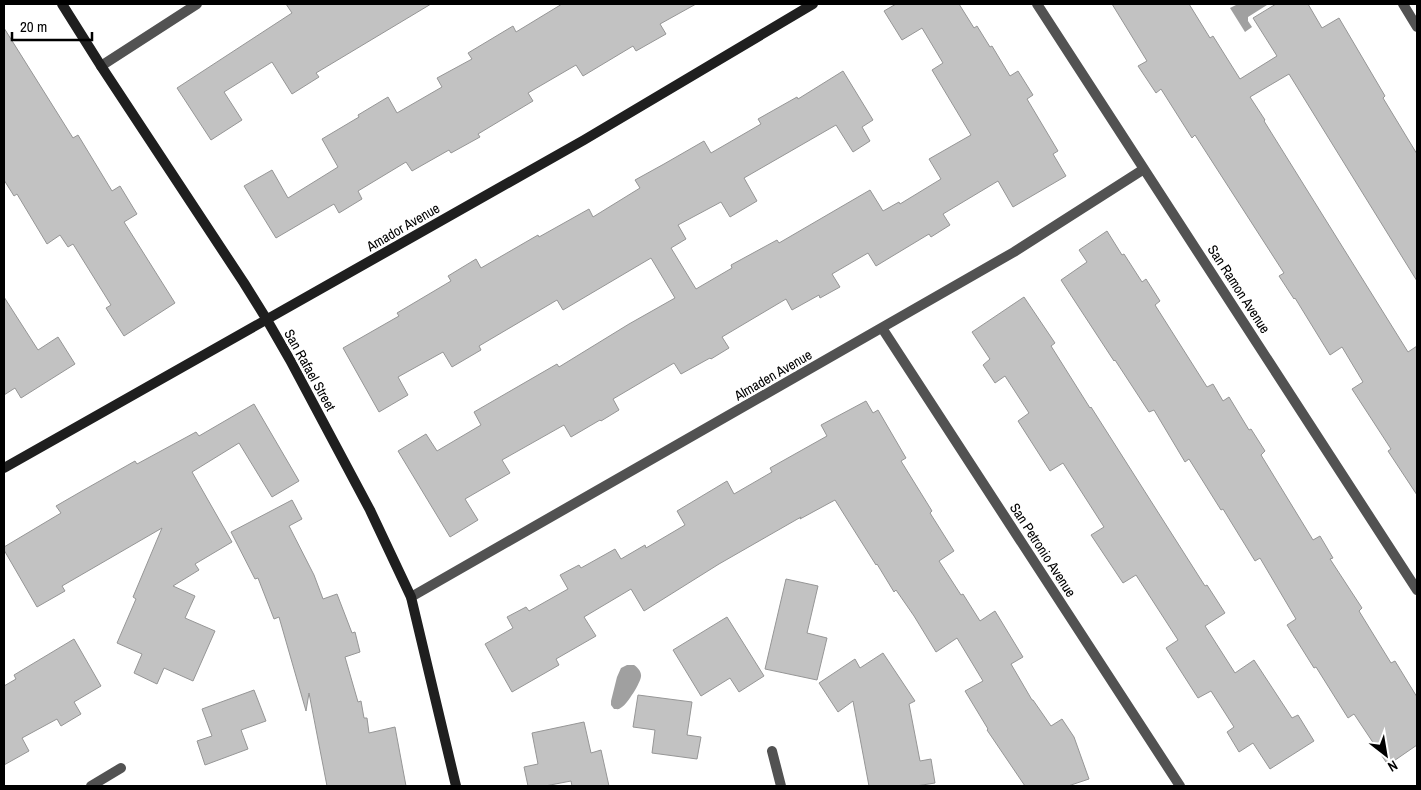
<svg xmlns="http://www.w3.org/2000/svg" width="1421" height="790" viewBox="0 0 1421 790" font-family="'Archivo Narrow',sans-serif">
<rect width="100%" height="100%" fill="#fff"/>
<path fill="#a0a0a0" d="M 1238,4 L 1266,4 L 1267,5 L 1248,17 L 1248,21 L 1252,27 L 1245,32 L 1230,8 Z
M 627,665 L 634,665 C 637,667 641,671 641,675 C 642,681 627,704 622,707 C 618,710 619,709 614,709 L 611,705 L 611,701 L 617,677 L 621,668 Z"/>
<path fill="#c2c2c2" stroke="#969696" d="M 286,4 L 431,4 L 316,73 L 319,77 L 292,94 L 272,62 L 224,92 L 242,120 L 211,140 L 177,88 L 292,13 Z
M 562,4 L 696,4 L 660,24 L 666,34 L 636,51 L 633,46 L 583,76 L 576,65 L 528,93 L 533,101 L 478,134 L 480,137 L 451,153 L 449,150 L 412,171 L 406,162 L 358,191 L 362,199 L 339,213 L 334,204 L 276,238 L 244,186 L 272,170 L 288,198 L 338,167 L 322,139 L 359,117 L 358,115 L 388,97 L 397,113 L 442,87 L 437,78 L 472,59 L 468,53 L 513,26 L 516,32 Z
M 896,4 L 959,4 L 974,28 L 977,26 L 990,47 L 992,46 L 1010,76 L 1018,71 L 1033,95 L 1027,99 L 1058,151 L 1053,154 L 1066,176 L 1013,207 L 998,181 L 943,214 L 950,225 L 931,237 L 929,234 L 876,266 L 868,253 L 832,274 L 840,287 L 820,298 L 819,295 L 792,310 L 786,299 L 722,337 L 729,348 L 711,359 L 710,358 L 681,374 L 674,363 L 613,399 L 619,410 L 601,421 L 600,420 L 571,437 L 564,425 L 502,460 L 510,473 L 465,499 L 478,520 L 450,537 L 398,451 L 426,434 L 437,451 L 481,425 L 474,412 L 557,364 L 559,367 L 629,324 L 675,298 L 651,258 L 563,310 L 557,300 L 479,346 L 481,350 L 452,367 L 443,352 L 398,377 L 408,395 L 379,412 L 343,348 L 399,316 L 397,313 L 451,281 L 448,276 L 476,259 L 481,268 L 538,235 L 539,237 L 589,209 L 593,217 L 640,188 L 635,180 L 664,164 L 704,141 L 711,153 L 761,124 L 758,119 L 797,97 L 798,99 L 843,71 L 873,120 L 862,127 L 870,141 L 853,152 L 836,125 L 744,178 L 757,201 L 730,217 L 721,202 L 678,225 L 686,239 L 671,248 L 696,289 L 732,268 L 731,265 L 777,240 L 779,243 L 870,190 L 883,211 L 899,202 L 900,204 L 941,179 L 929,159 L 971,135 L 932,70 L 943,63 L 922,28 L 902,40 L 884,11 Z
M 1112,4 L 1189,4 L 1210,38 L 1213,36 L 1240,79 L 1277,56 L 1253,18 L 1276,4 L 1308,4 L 1322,28 L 1339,18 L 1385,96 L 1383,98 L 1417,154 L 1417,281 L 1289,74 L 1250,97 L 1265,120 L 1264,121 L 1408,352 L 1417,346 L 1417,495 L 1388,451 L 1391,449 L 1352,389 L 1363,382 L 1342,347 L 1330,355 L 1295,298 L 1294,299 L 1279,276 L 1284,273 L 1195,135 L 1192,138 L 1161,89 L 1156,93 L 1138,66 L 1147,61 Z
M 4,28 L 73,138 L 78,135 L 112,191 L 120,186 L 137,214 L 124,222 L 175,303 L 124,336 L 106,308 L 111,305 L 73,244 L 68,247 L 60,235 L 47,244 L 17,194 L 14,196 L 4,180 Z
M 1107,231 L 1122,255 L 1124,254 L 1142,282 L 1146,279 L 1160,301 L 1155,305 L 1207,387 L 1213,384 L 1223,401 L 1229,397 L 1249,430 L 1251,429 L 1265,451 L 1261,455 L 1313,540 L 1320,536 L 1333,558 L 1330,559 L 1362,608 L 1359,611 L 1391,663 L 1395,661 L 1417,697 L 1417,745 L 1388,765 L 1354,714 L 1348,718 L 1316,667 L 1314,668 L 1287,625 L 1296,619 L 1260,558 L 1255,561 L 1223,509 L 1221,510 L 1189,459 L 1185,462 L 1154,410 L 1149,412 L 1115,360 L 1114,361 L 1061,280 L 1087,262 L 1079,250 Z
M 4,297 L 38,350 L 58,337 L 75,364 L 21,398 L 15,388 L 4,395 Z
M 1024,297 L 1055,343 L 1051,346 L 1090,408 L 1091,407 L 1205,586 L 1207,585 L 1225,613 L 1205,626 L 1235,673 L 1254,660 L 1292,718 L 1298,715 L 1314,741 L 1270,769 L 1253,743 L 1239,752 L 1227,732 L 1234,727 L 1211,691 L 1198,698 L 1166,648 L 1178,640 L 1136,575 L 1123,583 L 1091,535 L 1104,527 L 1063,463 L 1050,471 L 1018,421 L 1029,413 L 1005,376 L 995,383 L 983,365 L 990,359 L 972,332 Z
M 866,401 L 873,413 L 878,410 L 906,458 L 901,461 L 932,511 L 930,513 L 954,551 L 939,561 L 961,595 L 963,594 L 980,621 L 995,611 L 1023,657 L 1011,664 L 1032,700 L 1033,700 L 1051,726 L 1062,719 L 1074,737 L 1089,779 L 1068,786 L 1025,786 L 987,730 L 988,729 L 965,691 L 983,681 L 957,638 L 936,652 L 914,616 L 896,590 L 894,592 L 877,564 L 876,565 L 835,500 L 800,519 L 801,517 L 719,564 L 644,611 L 631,589 L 584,617 L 596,636 L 556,659 L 559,665 L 512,692 L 485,644 L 513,628 L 507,617 L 526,607 L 529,611 L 568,589 L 560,575 L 579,565 L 581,568 L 615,549 L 621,559 L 645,545 L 646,548 L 685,525 L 677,511 L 727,481 L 734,494 L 772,472 L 770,468 L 827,436 L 821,425 Z
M 254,404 L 299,481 L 272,497 L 239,443 L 192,472 L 232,542 L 195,564 L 199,570 L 173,586 L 195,596 L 185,618 L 215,631 L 193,681 L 164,668 L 157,684 L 134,673 L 142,654 L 117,643 L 136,599 L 133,597 L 162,528 L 62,586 L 65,591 L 37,607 L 4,550 L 4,547 L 61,513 L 56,506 L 82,491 L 135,461 L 137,464 L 196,432 L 199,436 Z
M 292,500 L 302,519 L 289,526 L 314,575 L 323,599 L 337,594 L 352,633 L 355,632 L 360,652 L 345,657 L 358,702 L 361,701 L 364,718 L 367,718 L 369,733 L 395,727 L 406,786 L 327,786 L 309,693 L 306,711 L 279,617 L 274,619 L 258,578 L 255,579 L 231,532 Z
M 786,579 L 818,586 L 807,633 L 827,638 L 817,680 L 765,669 Z
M 727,617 L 764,676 L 739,692 L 730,678 L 701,696 L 673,650 Z
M 74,639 L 101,686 L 74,702 L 81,714 L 61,726 L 57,719 L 22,738 L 29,751 L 4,765 L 4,686 L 16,679 L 14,675 Z
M 883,653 L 915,701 L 909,704 L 920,761 L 931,759 L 935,783 L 916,786 L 869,786 L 853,701 L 838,712 L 819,683 L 855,659 L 860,668 Z
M 254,690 L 266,721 L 241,730 L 248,749 L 205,765 L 197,741 L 212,736 L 202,709 Z
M 638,695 L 692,702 L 687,735 L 701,737 L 697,759 L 652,753 L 655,730 L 633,727 Z
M 584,722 L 591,753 L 601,750 L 609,786 L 572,786 L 571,781 L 545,786 L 528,786 L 524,767 L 538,764 L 532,733 Z"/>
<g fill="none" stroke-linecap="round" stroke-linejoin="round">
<path stroke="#525252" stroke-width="10" d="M 1037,4 L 1417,590
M 1403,4 L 1417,27
M 101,66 L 197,4
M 882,328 L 1180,786
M 411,597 L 1014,252 L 1144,169
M 772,751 L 781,786
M 91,786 L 121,768"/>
<path stroke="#1f1f1f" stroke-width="10" d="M 62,4 L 101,66 L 244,283 L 267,320 L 290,360 L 370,510 L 411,597 L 456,786
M 4,468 L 584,140 L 813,4"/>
</g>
<g text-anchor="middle" stroke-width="5" stroke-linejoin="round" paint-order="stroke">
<g font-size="14" fill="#000" stroke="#fff">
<text transform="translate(403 227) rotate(-30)" y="5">Amador Avenue</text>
<text transform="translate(1239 289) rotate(57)" y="5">San Ramon Avenue</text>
<text transform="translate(310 370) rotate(61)" y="5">San Rafael Street</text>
<text transform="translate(773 375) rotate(-30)" y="5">Almaden Avenue</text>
<text transform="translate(1043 550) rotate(57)" y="5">San Petronio Avenue</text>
</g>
</g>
<rect width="1421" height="790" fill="none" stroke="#000000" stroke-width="10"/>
<g transform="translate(1386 755) rotate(149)" stroke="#ffffff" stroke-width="4" paint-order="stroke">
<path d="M0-4L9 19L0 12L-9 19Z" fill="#000000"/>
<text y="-8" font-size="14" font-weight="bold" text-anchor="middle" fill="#000000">N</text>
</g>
<path d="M12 32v8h80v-8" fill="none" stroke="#000000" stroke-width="2.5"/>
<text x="20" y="32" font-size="15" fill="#000000" stroke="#ffffff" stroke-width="4" paint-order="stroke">20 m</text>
</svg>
